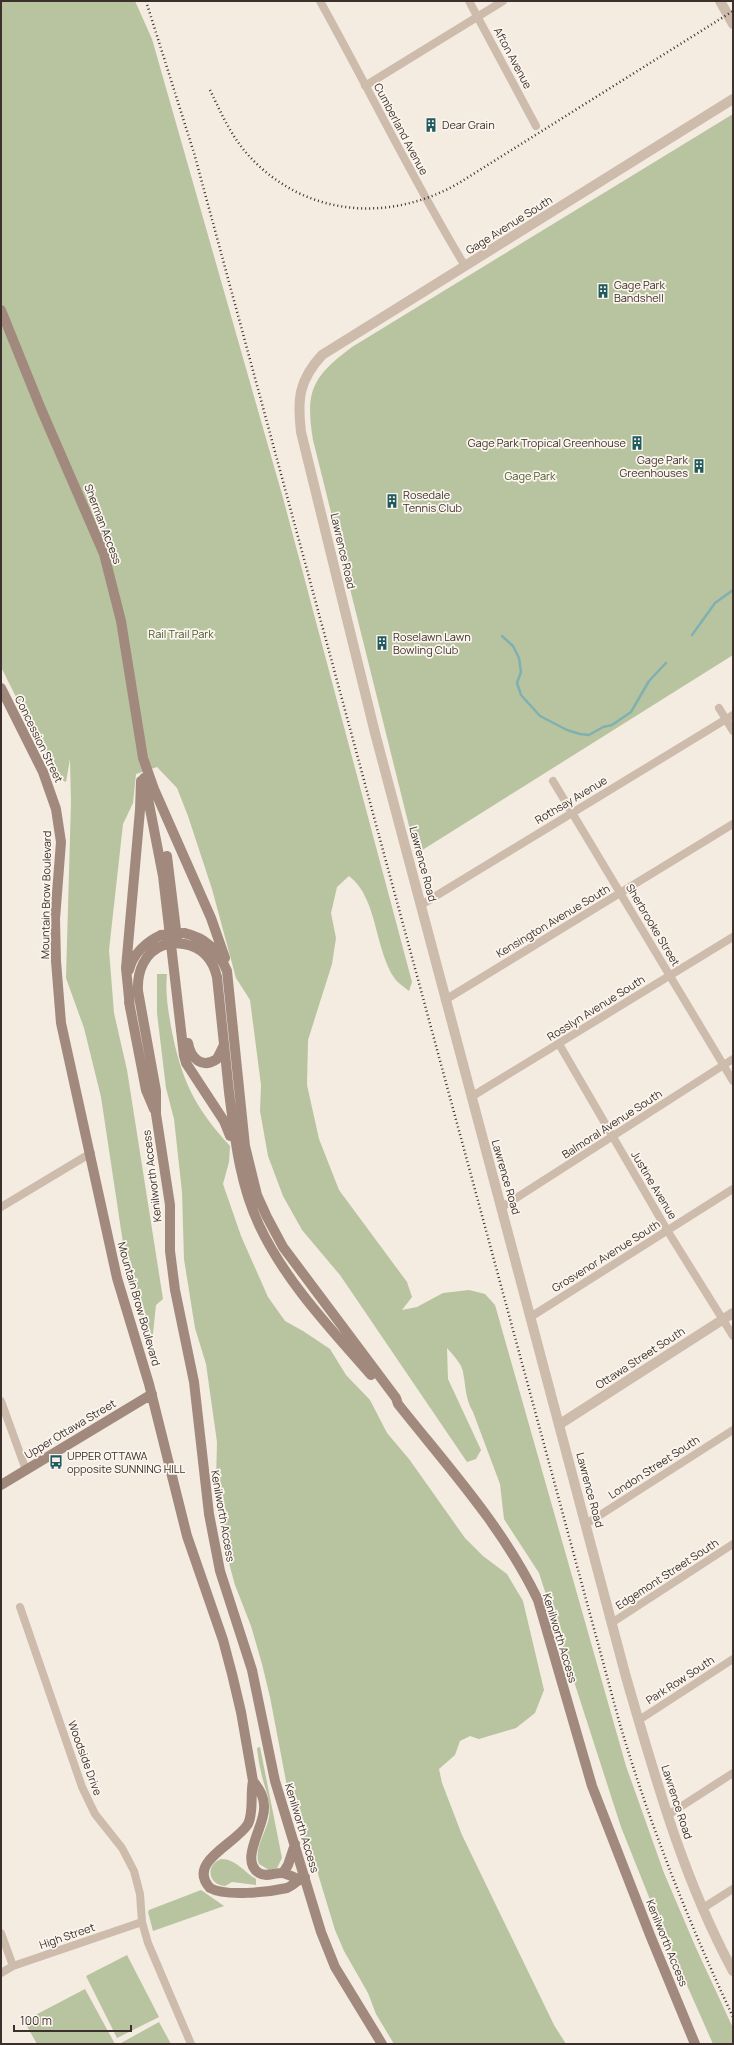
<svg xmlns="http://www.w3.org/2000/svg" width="734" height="2045" viewBox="0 0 734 2045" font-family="Manrope,sans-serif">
<rect width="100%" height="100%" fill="#f4ebe1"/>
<path fill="#b8c4a0" d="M 1,1 L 135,1 L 152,39 L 283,498 L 412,982 L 409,991 C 404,987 398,983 395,979 C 374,949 378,898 349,876 L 337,887 L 331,913 L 336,938 L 332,964 L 308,1040 L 307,1085 L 319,1139 L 339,1190 L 407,1282 L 412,1297 L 402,1310 L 417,1307 L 443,1293 L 469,1290 L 485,1294 L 495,1305 L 626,1766 L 664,1873 L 696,1948 L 733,2028 L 733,2044 L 713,2044 L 659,1922 L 621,1827 L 539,1573 L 504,1519 L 500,1484 L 473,1412 C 465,1398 466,1387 463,1372 C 462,1364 453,1355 447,1348 L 448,1379 L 481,1450 L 476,1459 L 467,1462 L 340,1275 L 302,1230 L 283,1196 L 268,1156 L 260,1111 L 261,1085 L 250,1000 L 236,978 L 212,889 L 188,816 L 177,788 L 157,767 L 136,774 L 133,803 L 123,824 L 109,950 L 114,1013 L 127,1070 L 163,1299 L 156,1305 L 152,1343 L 131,1296 L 101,1097 L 84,1028 L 66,978 L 71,802 L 70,759 L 66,782 L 56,777 L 1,667 Z
M 733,114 L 733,655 L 416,854 L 313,440 C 305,391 312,377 352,347 Z
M 157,974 L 167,974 C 165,992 168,1009 171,1027 C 181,1079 194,1107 230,1146 L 229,1162 L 223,1184 L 241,1236 L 268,1297 L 285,1321 L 303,1331 L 330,1349 L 346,1375 L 370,1400 L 387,1433 L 409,1459 L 465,1538 L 483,1556 L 507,1574 L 523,1601 L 544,1690 L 535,1713 L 516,1728 L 479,1739 L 470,1736 L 460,1741 L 455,1755 L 439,1769 L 442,1783 L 462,1835 L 554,2025 L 566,2044 L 394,2044 L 376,2014 L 368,1993 L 344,1951 L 335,1930 L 315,1864 L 290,1802 L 270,1697 L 262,1664 L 251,1626 L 235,1585 L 224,1545 L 219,1517 L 216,1482 L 217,1442 L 206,1364 L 195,1328 L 184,1259 L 182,1192 L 174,1119 L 166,1088 L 157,1013 Z
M 260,1747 L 282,1858 L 277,1868 L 269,1870 L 259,1864 C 253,1849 267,1831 269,1817 C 272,1800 264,1788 261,1772 C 259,1764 258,1756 257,1748 Z
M 221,1859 C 236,1859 244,1872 256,1879 L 256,1885 L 232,1882 L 225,1886 C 208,1885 205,1865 221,1859 Z
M 201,1890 L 224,1906 L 153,1931 L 148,1912 L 149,1910 Z
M 127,1955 L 159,2017 L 117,2038 L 86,1976 Z
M 85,1989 L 115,2044 L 37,2044 L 24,2021 Z
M 159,2022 L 171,2044 L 121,2044 L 121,2043 Z"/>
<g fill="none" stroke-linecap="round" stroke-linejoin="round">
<path stroke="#7fb0b2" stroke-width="2.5" d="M 692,635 L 715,603 L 733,590
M 502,636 L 513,646 L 519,658 L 521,672 L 517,683 L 521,695 L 540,716 L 567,730 L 580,734 L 589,735 L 603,727 L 612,725 L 631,712 L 649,681 L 666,663"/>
<path stroke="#cdbbac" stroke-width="8" d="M 320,1 C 369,89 413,180 465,266
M 469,1 L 536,126
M 365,86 L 503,1
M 719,708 L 733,731
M 553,781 L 733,1081
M 421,905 L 733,715
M 445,1000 L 733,824
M 559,1044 L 667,1230 L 733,1336
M 471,1097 L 733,937
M 1,1207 L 91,1153
M 502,1207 L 733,1059
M 532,1316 L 733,1189
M 1,1401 L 26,1470
M 586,1524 L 733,1430
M 20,1607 L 82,1787 L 95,1814 L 122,1848 L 134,1871 L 140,1894 L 142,1922 L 148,1943 L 191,2044
M 613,1622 L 733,1544
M 639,1720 L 733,1659
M 668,1815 L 733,1773
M 703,1908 L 733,1889
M 1,1933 L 13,1966
M 1,1973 L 13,1966 L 142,1922"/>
<path stroke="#cdbbac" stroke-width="10" d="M 720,1 L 733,24
M 733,99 L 322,355 C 299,380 297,399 301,432 L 375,733 L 626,1677 C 655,1777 683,1879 733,1971
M 560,1424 L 733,1313"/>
<path stroke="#a18a7d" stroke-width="10" d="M 1,310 L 41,409 L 104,554 L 121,621 L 143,758 L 154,789 L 211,918 L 225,958
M 1,688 L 43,772 L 56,809 L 61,842 L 55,919 L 56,961 L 61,1023 L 117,1278 L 149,1384 L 187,1536 L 223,1640 L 232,1674 L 241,1712 L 253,1781 C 250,1795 254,1812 248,1824 C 236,1844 186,1862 210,1888 C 226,1897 269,1892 287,1888 C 293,1886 298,1879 305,1877
M 144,778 L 163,876 L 184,1056 L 186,1063 L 224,1121 L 230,1136
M 167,856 L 177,938
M 184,933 C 206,938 218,950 227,971 L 245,1146 L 257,1195 L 267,1217 L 283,1247 L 396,1398 L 398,1404 C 448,1467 503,1527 538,1600 L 592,1786 L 650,1935 L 695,2044
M 184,944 C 202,947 213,960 217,977 C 221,1015 225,1054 229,1092 C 235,1138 239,1182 259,1225 C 285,1281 331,1329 371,1375
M 164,945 C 144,952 137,972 138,991 L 156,1091 L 156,1114 L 170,1205 L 170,1251 L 175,1290 L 194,1382 L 209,1514 L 220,1571 L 252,1670 L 275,1781 L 321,1932 L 335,1967 L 382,2044
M 129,970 C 133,954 146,942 161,935
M 129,1002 L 146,1090 L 154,1109
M 130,1008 L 126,968 L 140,810 L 141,781
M 188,1043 C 191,1059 202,1069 217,1059 L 224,1045
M 1,1485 L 152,1394
M 253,1781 C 260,1790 265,1798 264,1809 C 264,1827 239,1861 259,1873 C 267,1878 275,1872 283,1873 C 288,1874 293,1877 298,1879
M 283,1873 L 288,1865 L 295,1844"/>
<path stroke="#3b302b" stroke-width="2.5" stroke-dasharray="1 3" stroke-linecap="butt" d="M 146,1 L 194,153 L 619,1721 C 649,1823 688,1921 733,2017
M 210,90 C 221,113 232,138 250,157 C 306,217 390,223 459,183 L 733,11"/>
<path stroke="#a18a7d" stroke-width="10" d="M 161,935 L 184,933
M 164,945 L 174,943 L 184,944"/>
</g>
<defs>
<symbol id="building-bare" viewBox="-9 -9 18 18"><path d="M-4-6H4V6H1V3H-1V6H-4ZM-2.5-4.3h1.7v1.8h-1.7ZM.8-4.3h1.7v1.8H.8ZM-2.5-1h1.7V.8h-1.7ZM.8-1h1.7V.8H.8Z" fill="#1f5a5e" stroke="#fbf5ee" stroke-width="2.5" paint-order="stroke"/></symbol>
<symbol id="bus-bare" viewBox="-9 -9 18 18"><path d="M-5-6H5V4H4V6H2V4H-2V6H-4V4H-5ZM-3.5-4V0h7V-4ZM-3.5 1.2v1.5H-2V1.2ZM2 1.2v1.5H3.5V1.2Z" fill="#1f5a5e" stroke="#fbf5ee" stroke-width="2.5" paint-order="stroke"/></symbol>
</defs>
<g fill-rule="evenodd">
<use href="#building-bare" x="421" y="115" width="20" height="20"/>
<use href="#building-bare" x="593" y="281" width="20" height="20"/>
<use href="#building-bare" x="627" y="433" width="20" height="20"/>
<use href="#building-bare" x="689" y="456" width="20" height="20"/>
<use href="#building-bare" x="382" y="491" width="20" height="20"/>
<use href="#building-bare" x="372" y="633" width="20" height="20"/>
<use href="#bus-bare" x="46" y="1452" width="20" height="20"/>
</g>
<g text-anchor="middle" stroke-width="3.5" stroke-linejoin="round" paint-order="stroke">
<g font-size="11" fill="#3b302b" stroke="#fbf5ee">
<text transform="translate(513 58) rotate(62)" y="4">Afton Avenue</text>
<text transform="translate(401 129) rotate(62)" y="4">Cumberland Avenue</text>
<text transform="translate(509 225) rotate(-32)" y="4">Gage Avenue South</text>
<text transform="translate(103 524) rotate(69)" y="4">Sherman Access</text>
<text transform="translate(343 551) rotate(77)" y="4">Lawrence Road</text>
<text transform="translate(39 739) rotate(64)" y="4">Concession Street</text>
<text transform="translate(571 800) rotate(-31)" y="4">Rothsay Avenue</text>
<text transform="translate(423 864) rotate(75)" y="4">Lawrence Road</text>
<text transform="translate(46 895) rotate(-89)" y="4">Mountain Brow Boulevard</text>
<text transform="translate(553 921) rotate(-31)" y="4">Kensington Avenue South</text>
<text transform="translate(653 925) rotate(59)" y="4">Sherbrooke Street</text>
<text transform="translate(596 1008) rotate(-32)" y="4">Rosslyn Avenue South</text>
<text transform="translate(612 1124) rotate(-33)" y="4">Balmoral Avenue South</text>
<text transform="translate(152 1176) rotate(-97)" y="4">Kenilworth Access</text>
<text transform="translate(506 1177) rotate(74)" y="4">Lawrence Road</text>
<text transform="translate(654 1185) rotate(59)" y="4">Justine Avenue</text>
<text transform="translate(606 1256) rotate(-32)" y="4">Grosvenor Avenue South</text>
<text transform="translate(139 1304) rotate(74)" y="4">Mountain Brow Boulevard</text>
<text transform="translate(640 1358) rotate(-33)" y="4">Ottawa Street South</text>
<text transform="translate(70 1429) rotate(-31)" y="4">Upper Ottawa Street</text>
<text transform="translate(654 1467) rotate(-33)" y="4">London Street South</text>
<text transform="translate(590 1490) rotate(75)" y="4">Lawrence Road</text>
<text transform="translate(223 1516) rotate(80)" y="4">Kenilworth Access</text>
<text transform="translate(667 1574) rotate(-33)" y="4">Edgemont Street South</text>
<text transform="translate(560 1638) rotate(73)" y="4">Kenilworth Access</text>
<text transform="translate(680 1680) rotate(-33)" y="4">Park Row South</text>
<text transform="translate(85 1758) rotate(70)" y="4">Woodside Drive</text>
<text transform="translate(677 1802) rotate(72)" y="4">Lawrence Road</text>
<text transform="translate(302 1828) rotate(73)" y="4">Kenilworth Access</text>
<text transform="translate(67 1936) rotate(-19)" y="4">High Street</text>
<text transform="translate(667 1943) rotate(68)" y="4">Kenilworth Access</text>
</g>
<g font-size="11" fill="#3b302b" stroke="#fbf5ee" text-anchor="start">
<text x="442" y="129">Dear Grain</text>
<text x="614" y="289">Gage Park<tspan x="614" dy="13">Bandshell</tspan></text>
<text x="626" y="447" text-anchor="end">Gage Park Tropical Greenhouse</text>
<text x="688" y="464" text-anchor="end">Gage Park<tspan x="688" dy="13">Greenhouses</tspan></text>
<text x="403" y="499">Rosedale<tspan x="403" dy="13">Tennis Club</tspan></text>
<text x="393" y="641">Roselawn Lawn<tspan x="393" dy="13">Bowling Club</tspan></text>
<text x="67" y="1460">UPPER OTTAWA<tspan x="67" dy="13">opposite SUNNING HILL</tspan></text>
</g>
<g font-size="11" fill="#4a5a2e" stroke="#fbf5ee">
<text x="530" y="480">Gage Park</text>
<text x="181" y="638">Rail Trail Park</text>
</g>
</g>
<rect width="734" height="2045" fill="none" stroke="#3b302b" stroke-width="4"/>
<path d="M14 2025v6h117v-6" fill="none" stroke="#3b302b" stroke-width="2"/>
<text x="20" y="2025" font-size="12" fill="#3b302b" stroke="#fbf5ee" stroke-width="3" paint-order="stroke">100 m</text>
</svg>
